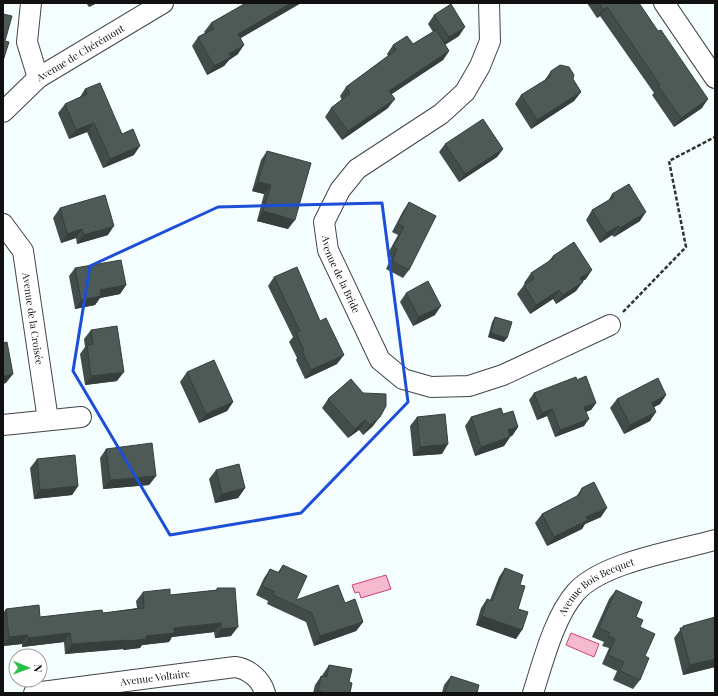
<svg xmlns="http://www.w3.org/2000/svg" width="718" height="696" viewBox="0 0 718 696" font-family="'Playfair Display',serif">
<rect width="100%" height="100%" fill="#f5feff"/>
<path fill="#f6bacf" stroke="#cc4270" d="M 386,575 L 391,589 L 361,598 L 359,592 L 355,593 L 352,585 Z
M 571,633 L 599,644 L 594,657 L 566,645 Z"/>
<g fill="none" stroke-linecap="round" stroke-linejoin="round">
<defs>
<g id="street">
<path d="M 31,3 L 27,42 L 38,78"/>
<path id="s1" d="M 489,3 L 490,41 L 480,66 L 465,92 L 441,114 L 357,169 L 340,190 L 324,222 L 328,250 L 380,360 L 403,379 L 431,387 L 469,386 L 503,375 L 610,325"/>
<path d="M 664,3 L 715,78"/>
<path id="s2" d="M 3,112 L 38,78 L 163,3"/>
<path id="s3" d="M 3,224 L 23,251 L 48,420"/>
<path d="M 3,425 L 81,417"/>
<path id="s4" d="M 34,693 L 235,667 C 249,669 261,679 265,693"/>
<path id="s5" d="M 533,693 C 543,662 554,617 576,592 C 603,562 676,551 715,540"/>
</g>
</defs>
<use href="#street" stroke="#444" stroke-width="22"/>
<path stroke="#333" stroke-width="2.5" stroke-dasharray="4 2" stroke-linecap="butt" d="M 623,312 L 686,247 L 669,161 L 715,137"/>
<use href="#street" stroke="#fff" stroke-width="20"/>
</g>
<path fill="#424d49" d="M 86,3 L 97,3 L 89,7 Z
M 246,3 L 301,3 L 241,38 L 238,54 L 229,60 L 224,66 L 207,75 L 192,46 L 198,37 L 205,33 L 204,32 L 211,23 Z
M 587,3 L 639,3 L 702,108 L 674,127 L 652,95 L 654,93 L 600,16 L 597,18 Z
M 434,15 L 459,36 L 445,45 L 449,51 L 443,60 L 391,94 L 388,108 L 342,140 L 325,117 L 331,108 L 342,100 L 340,96 L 346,87 L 388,56 L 387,54 L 393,45 L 413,44 L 433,32 L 428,24 Z
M 551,71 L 573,79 L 581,92 L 574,101 L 531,129 L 515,104 L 521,95 L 544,81 Z
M 85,89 L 122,134 L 134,155 L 103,168 L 87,132 L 69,139 L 58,113 L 65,104 L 80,97 Z
M 445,144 L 503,149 L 497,157 L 459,182 L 439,152 Z
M 267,151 L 288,229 L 257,221 L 264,194 L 252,191 L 261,160 Z
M 612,194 L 640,221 L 614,237 L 612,235 L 600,243 L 586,220 L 592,210 L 608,201 Z
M 409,202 L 409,270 L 403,278 L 386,269 L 391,258 L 387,255 L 398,235 L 392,232 L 403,211 Z
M 60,208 L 108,235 L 77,244 L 76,238 L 61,243 L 53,218 Z
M 553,256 L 586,279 L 582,281 L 576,291 L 556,304 L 553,299 L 530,314 L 517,294 L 524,285 L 525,284 L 524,283 L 531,273 L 548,262 Z
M 75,268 L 126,285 L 120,294 L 100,298 L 95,305 L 75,309 L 69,276 Z
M 274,277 L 337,364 L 305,379 L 296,360 L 297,358 L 289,342 L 293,337 L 268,286 Z
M 406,293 L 435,315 L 413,326 L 400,302 Z
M 495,317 L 504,342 L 488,337 L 492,322 Z
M 91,330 L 117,381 L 85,385 L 80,354 L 85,347 L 84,339 Z
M 187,372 L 233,402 L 227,411 L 199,423 L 180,382 Z
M 351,379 L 373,426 L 363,435 L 359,430 L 348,438 L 322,408 L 328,399 Z
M 577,380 L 596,403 L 591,410 L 586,412 L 584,426 L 555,437 L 547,416 L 537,420 L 529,400 L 534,393 Z
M 666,395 L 660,404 L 654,407 L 650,421 L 624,434 L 610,408 L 617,399 Z
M 503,414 L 518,427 L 512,436 L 510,436 L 510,437 L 504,446 L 475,456 L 465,426 L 471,417 Z
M 417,417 L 442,454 L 413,456 L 410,426 Z
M 106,449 L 156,476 L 149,485 L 103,489 L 100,458 Z
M 37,459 L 78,486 L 72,495 L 34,499 L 30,468 Z
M 216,470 L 245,488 L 238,498 L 215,503 L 209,479 Z
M 582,488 L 601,517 L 585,524 L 582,529 L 547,546 L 535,523 L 542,514 L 576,497 Z
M 283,565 L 296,600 L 345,603 L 363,622 L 356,631 L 314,646 L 306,622 L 267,604 L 268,601 L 256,595 L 264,578 L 270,569 L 278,572 Z
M 505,568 L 520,585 L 516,639 L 476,625 L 481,608 L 487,599 L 490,600 L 499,577 Z
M 217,588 L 231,636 L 215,638 L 214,632 L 172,637 L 169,642 L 142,645 L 140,648 L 123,650 L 123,649 L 65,654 L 64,642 L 22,647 L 22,644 L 3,646 L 3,613 L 6,609 L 40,617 L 103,613 L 137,608 L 136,601 L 143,592 L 170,595 L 216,590 Z
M 616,590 L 636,617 L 645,656 L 640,680 L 633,689 L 613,680 L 617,671 L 602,664 L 609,648 L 602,646 L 604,642 L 592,637 L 609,599 Z
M 683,626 L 715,667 L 683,675 L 674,638 Z
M 329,665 L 349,682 L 350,693 L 313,693 L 315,685 L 321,676 L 322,676 L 323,674 Z
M 451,676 L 477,693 L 442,693 L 444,685 Z"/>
<path fill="#363f3c" d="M 92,3 L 97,3 L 89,7 Z
M 291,3 L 301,3 L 232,43 L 238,34 Z
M 607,7 L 600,16 L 597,18 L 603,10 Z
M 465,27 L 459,36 L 442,46 L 449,37 Z
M 244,45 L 238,54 L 229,60 L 224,66 L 207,75 L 214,66 L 229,54 Z
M 449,51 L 443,60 L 383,100 L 389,91 Z
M 581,92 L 574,101 L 531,129 L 537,120 Z
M 395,99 L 388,108 L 342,140 L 348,131 Z
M 708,99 L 702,108 L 674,127 L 681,118 Z
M 94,123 L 87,132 L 69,139 L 76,130 Z
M 140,146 L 134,155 L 103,168 L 110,159 Z
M 503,149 L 497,157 L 459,182 L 465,174 Z
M 258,182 L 271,185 L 264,194 L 252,191 Z
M 263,211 L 295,220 L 288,229 L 257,221 Z
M 646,212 L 640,221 L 614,237 L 620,228 Z
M 114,226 L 108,235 L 77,244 L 84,235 Z
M 619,226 L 612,235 L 600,243 L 606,233 Z
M 82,229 L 76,238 L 61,243 L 67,234 Z
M 592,270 L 586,279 L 574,287 L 580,278 Z
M 583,282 L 576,291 L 556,304 L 563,295 Z
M 126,285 L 120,294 L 100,298 L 95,305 L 75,309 L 81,300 L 100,290 Z
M 559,290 L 553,299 L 530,314 L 536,305 Z
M 441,306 L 435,315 L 413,326 L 419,317 Z
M 491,333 L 507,338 L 504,342 L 488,337 Z
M 344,355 L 337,364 L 305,379 L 311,370 Z
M 124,372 L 117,381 L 85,385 L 91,376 Z
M 13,374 L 6,383 L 3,384 L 3,376 Z
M 666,395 L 660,404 L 645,412 L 652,403 Z
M 233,402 L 227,411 L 199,423 L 206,414 Z
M 596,403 L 591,410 L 579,414 L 584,407 Z
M 552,409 L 547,416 L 537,420 L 542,413 Z
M 656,412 L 650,421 L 624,434 L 630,425 Z
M 380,417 L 373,426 L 363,435 L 370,425 Z
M 589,419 L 584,426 L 555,437 L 560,430 Z
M 365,420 L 359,430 L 348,438 L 355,429 Z
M 518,427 L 512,436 L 502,439 L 508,430 Z
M 510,437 L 504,446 L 475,456 L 481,447 Z
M 448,444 L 442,454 L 413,456 L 420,447 Z
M 156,476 L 149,485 L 103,489 L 110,480 Z
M 78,486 L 72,495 L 34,499 L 40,490 Z
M 245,488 L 238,498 L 215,503 L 222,494 Z
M 607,508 L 601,517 L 585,524 L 582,529 L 547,546 L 554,537 L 586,517 Z
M 482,616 L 522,630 L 516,639 L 476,625 Z
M 363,622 L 356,631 L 314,646 L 320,636 Z
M 221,623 L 214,632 L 172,637 L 169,642 L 142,645 L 140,648 L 123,650 L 129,641 L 174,628 Z
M 238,627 L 231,636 L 215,638 L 221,629 Z
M 70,633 L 64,642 L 22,647 L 28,638 Z
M 28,635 L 22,644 L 3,646 L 9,637 Z
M 129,640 L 123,649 L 65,654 L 72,644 Z
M 715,659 L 715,667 L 683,675 L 690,665 Z"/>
<path fill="#4d5a55" stroke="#363f3c" d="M 246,3 L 291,3 L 238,34 L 244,45 L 229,54 L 231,57 L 214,66 L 198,37 L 214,29 L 211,23 Z
M 599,3 L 639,3 L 658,31 L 661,30 L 708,99 L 681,118 L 658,86 L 660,85 L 607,7 L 603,10 Z
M 451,4 L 465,27 L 449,37 L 434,15 Z
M 3,14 L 12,16 L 5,41 L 9,42 L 3,61 Z
M 436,30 L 449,51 L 389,91 L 395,99 L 348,131 L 331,108 L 350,93 L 346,87 L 396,50 L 393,45 L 407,36 L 413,44 Z
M 560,65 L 569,67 L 574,75 L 573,79 L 581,92 L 537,120 L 521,95 L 550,77 L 551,71 Z
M 100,83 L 122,134 L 133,129 L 140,146 L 110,159 L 94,123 L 76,130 L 65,104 L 87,94 L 85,89 Z
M 483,119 L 503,149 L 465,174 L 445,144 Z
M 267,151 L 311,163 L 295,220 L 263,211 L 271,185 L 258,182 Z
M 629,184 L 646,212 L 620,228 L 619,226 L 606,233 L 592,210 L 614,197 L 612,194 Z
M 105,195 L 114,226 L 84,235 L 82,229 L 67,234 L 60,208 Z
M 409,202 L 436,216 L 409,270 L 392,261 L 397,249 L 393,247 L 404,227 L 398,224 Z
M 574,242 L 592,270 L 580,278 L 583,282 L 563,295 L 559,290 L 536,305 L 524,285 L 534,279 L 531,273 L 554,258 L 553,256 Z
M 121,260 L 126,285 L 100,290 L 101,296 L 81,300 L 75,268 Z
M 297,267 L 320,321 L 326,318 L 344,355 L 311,370 L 302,351 L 304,350 L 296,333 L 300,331 L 274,277 Z
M 428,281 L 441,306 L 419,317 L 406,293 Z
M 495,317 L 512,322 L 507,338 L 491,333 Z
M 117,326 L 124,372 L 91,376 L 87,345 L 93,344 L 91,330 Z
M 7,342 L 13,374 L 3,376 L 3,343 Z
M 214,360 L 233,402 L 206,414 L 187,372 Z
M 586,376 L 596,403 L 584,407 L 589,419 L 560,430 L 552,409 L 542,413 L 534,393 L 576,377 L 577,380 Z
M 658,378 L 666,395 L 652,403 L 656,412 L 630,425 L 617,399 Z
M 351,379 L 363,393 L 386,394 L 386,406 L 380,417 L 370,425 L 365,420 L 355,429 L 328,399 Z
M 501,408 L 503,414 L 513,411 L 518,427 L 508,430 L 510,437 L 481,447 L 471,417 Z
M 445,414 L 448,444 L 420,447 L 417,417 Z
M 152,443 L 156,476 L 110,480 L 106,449 Z
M 75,455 L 78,486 L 40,490 L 37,459 Z
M 239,464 L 245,488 L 222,494 L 216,470 Z
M 594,482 L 607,508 L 586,517 L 588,520 L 554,537 L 542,514 L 579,495 L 582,488 Z
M 283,565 L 307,576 L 296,600 L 338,585 L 345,603 L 355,599 L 363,622 L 320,636 L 312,613 L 273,595 L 275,592 L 262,586 L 270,569 L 279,573 Z
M 505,568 L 523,575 L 520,585 L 525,586 L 518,609 L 528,612 L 522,630 L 482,616 L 487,599 L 492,601 Z
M 217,588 L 235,588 L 238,627 L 221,629 L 221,623 L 174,628 L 175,633 L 146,636 L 146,639 L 129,641 L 129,640 L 72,644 L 70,633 L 28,638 L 28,635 L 9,637 L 6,609 L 39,605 L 40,617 L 102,610 L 103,613 L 144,608 L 143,592 L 170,589 L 170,595 L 218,590 Z
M 616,590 L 642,602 L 636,617 L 643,620 L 640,627 L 655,634 L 645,656 L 649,658 L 640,680 L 620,671 L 624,662 L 608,655 L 615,639 L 608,636 L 610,633 L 599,628 Z
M 715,617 L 715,659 L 690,665 L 680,628 L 684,628 L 683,626 Z
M 329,665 L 352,669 L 349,682 L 352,683 L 350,693 L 323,693 L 323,692 L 318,691 L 321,676 L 327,677 Z
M 451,676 L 479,685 L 477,693 L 445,693 Z"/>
<path fill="none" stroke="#1d4ed8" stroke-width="3" stroke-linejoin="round" d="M 382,203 L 408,402 L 301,513 L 170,535 L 73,371 L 90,266 L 218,207 Z"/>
<g text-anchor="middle" stroke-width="4" stroke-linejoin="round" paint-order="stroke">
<g font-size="10" fill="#111" stroke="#fff">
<text dy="4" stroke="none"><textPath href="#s2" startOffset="98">Avenue de Chérémont</textPath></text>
<text dy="4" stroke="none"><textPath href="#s1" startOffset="346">Avenue de la Bride</textPath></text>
<text dy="4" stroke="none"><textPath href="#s3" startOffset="102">Avenue de la Croisée</textPath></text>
<text dy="4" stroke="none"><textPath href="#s5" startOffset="130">Avenue Bois Becquet</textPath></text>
<text dy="4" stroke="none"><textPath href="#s4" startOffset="122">Avenue Voltaire</textPath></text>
</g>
</g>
<rect width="718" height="696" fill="none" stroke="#111111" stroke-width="8"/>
<g transform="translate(28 668) rotate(91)"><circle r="19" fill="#ffffff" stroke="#a0a0a0"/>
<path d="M0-3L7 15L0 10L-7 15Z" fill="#29c04a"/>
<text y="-6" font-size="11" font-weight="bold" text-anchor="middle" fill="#111111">N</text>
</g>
</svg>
